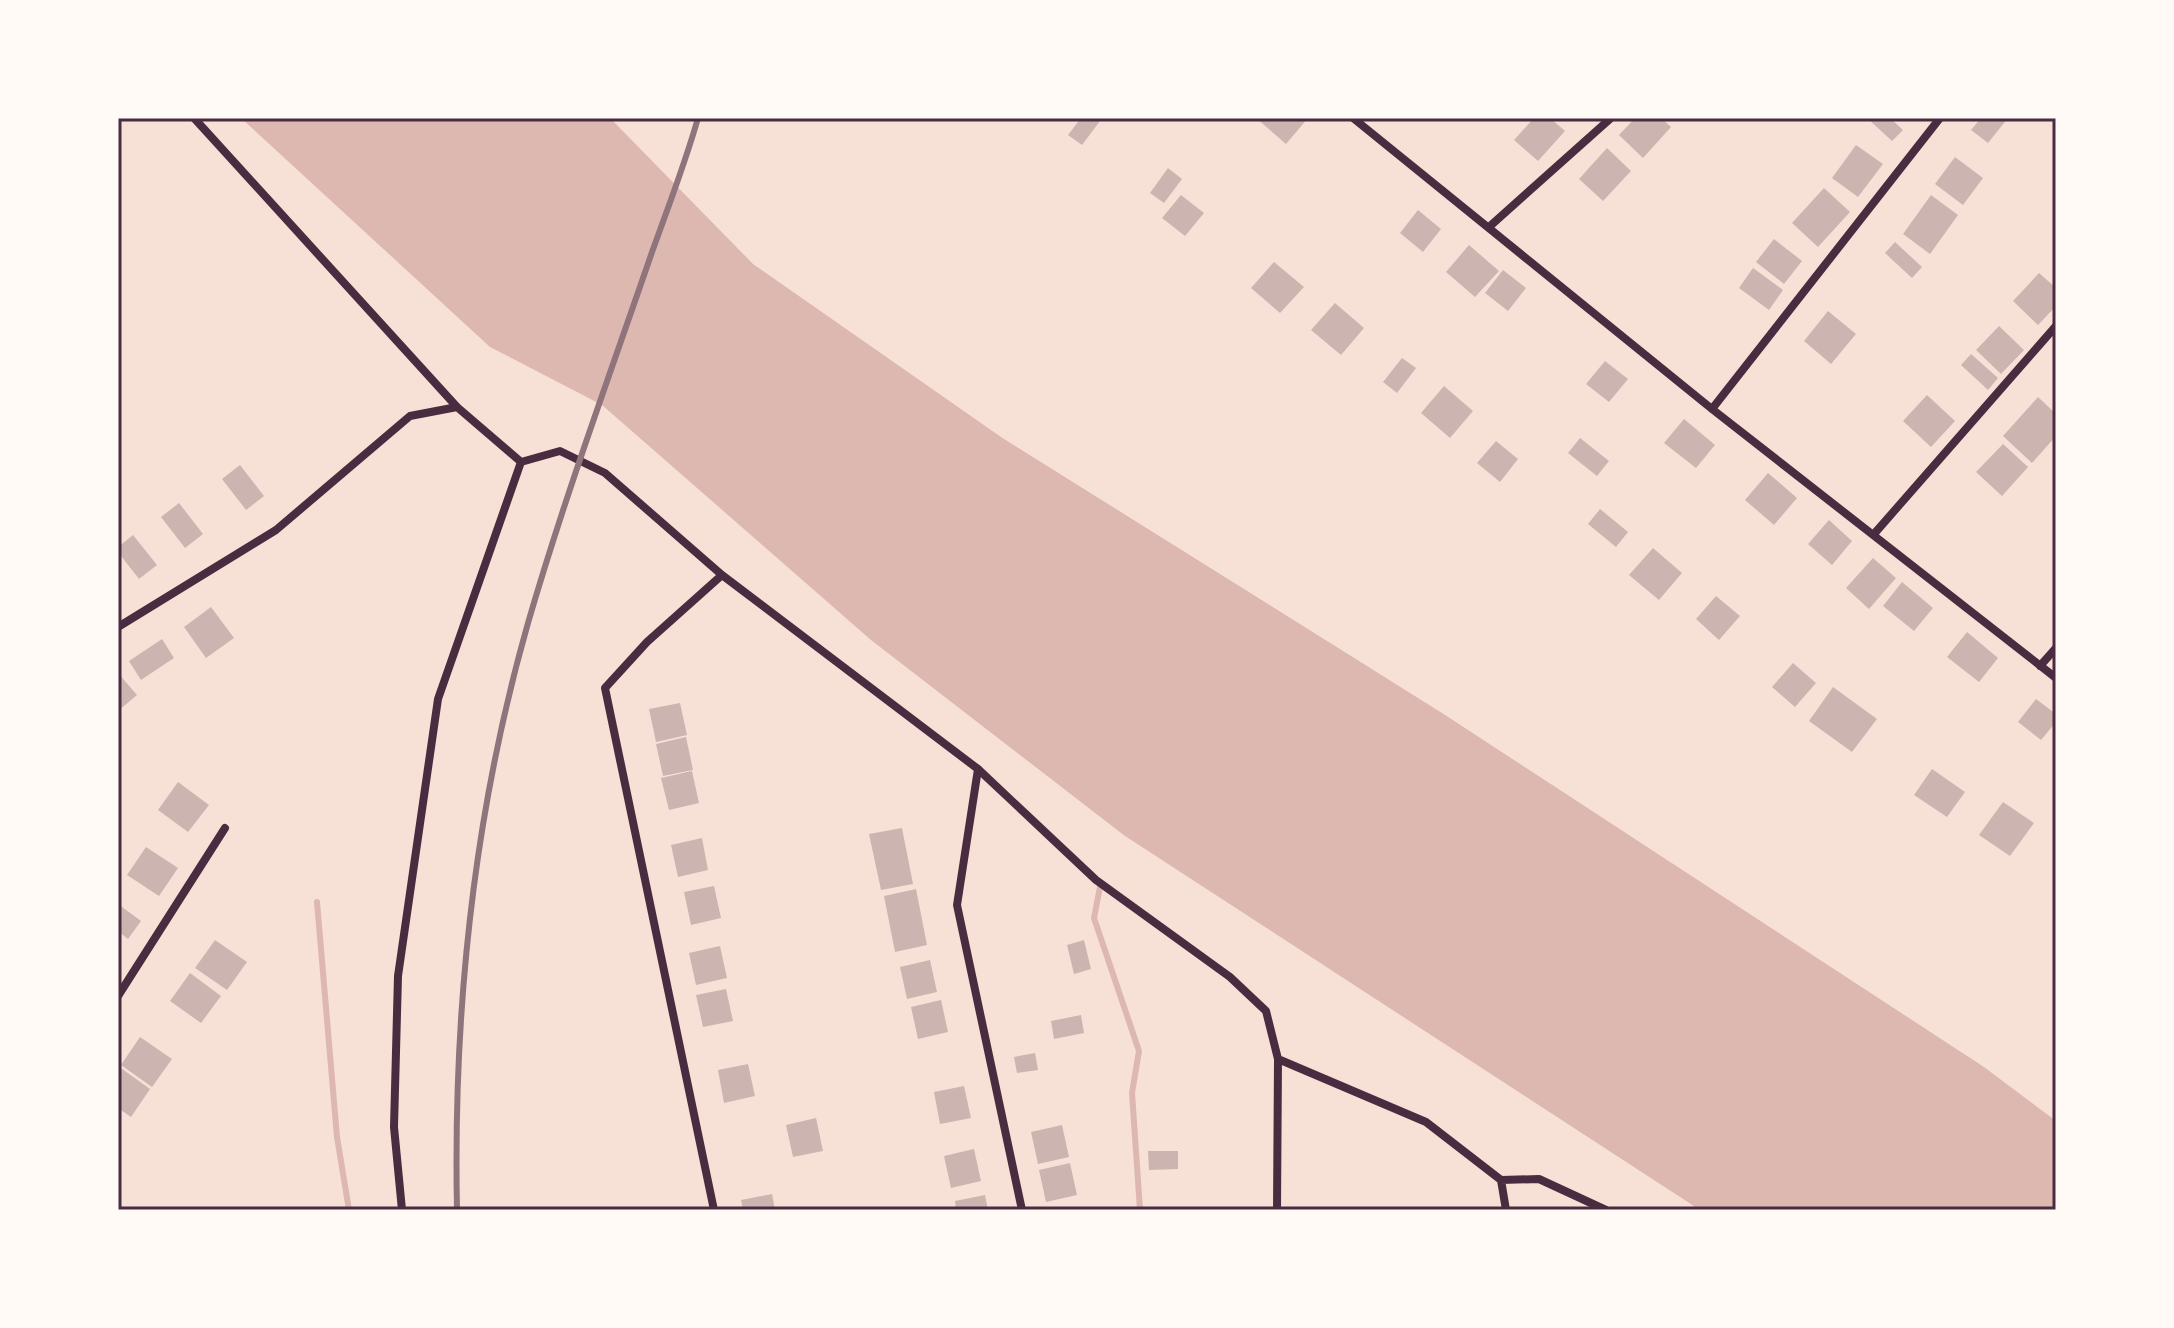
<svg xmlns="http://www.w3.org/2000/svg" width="2174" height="1328" viewBox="0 0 2174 1328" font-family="Jost,sans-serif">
<rect width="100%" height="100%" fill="#f7e1d7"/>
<path fill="#dcb8b0" d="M 241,118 L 610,118 L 753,264 L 1001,437 L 1442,713 L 1984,1067 L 2056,1121 L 2056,1210 L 1700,1210 L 1125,836 L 871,640 L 602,405 L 490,347 Z"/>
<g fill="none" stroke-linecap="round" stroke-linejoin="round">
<path stroke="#dcb8b0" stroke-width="6" d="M 1100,887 L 1094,918 L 1139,1051 L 1132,1093 L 1140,1210
M 317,902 L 337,1137 L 349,1210"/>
</g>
<path fill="#ccb4b1" d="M 1081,118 L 1100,121 L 1082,145 L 1068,135 Z
M 1256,118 L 1308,118 L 1286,144 Z
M 1534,118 L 1550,118 L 1565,131 L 1538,161 L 1514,140 Z
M 1635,118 L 1661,118 L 1671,127 L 1643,158 L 1619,135 Z
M 1867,118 L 1890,118 L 1903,130 L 1892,141 Z
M 1981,118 L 2008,118 L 1988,143 L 1971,130 Z
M 1856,145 L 1883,164 L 1858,197 L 1832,178 Z
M 1607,148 L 1631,171 L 1603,201 L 1579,179 Z
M 1955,157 L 1983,178 L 1963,205 L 1935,184 Z
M 1168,168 L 1182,179 L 1164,203 L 1150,193 Z
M 1824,188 L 1850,212 L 1818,247 L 1792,223 Z
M 1181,195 L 1204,213 L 1185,236 L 1162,218 Z
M 1931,195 L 1958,215 L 1930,254 L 1903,234 Z
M 1418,210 L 1441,229 L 1423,252 L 1400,233 Z
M 1774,239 L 1802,261 L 1784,284 L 1756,262 Z
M 1895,242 L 1922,267 L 1912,278 L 1885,253 Z
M 1469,245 L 1499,271 L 1475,297 L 1446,272 Z
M 1274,262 L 1304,287 L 1280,313 L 1251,288 Z
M 1753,268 L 1783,290 L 1769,310 L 1739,288 Z
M 1503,270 L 1526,288 L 1508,311 L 1485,293 Z
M 2039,273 L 2056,288 L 2056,306 L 2038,325 L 2013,301 Z
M 1335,303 L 1364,328 L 1341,355 L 1311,330 Z
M 1828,311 L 1856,334 L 1831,364 L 1804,341 Z
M 1999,326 L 2024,350 L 2001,374 L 1976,350 Z
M 1971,354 L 1998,378 L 1988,390 L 1961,365 Z
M 1402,358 L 1416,368 L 1397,393 L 1383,382 Z
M 1605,361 L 1628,379 L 1609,402 L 1586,384 Z
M 1444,386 L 1473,411 L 1450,438 L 1421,413 Z
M 1927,395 L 1955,421 L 1931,447 L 1903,421 Z
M 2038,397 L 2056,414 L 2056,436 L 2032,463 L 2003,436 Z
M 1684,419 L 1715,445 L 1696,468 L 1664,443 Z
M 1580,438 L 1609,461 L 1597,476 L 1568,453 Z
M 1496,441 L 1518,459 L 1500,482 L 1477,463 Z
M 2003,444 L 2028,467 L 2002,496 L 1976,472 Z
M 240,465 L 264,496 L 246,510 L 222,479 Z
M 1768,473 L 1797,498 L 1774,525 L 1745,500 Z
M 179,503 L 203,534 L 185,548 L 161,517 Z
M 1600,509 L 1628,532 L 1616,547 L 1588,524 Z
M 1829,520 L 1852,541 L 1832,565 L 1808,544 Z
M 133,535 L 157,565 L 139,579 L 118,552 L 118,547 Z
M 1653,548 L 1682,573 L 1659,600 L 1629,575 Z
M 1873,558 L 1896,578 L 1869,609 L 1846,588 Z
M 1902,582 L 1933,608 L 1914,631 L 1883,606 Z
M 1716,596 L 1740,616 L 1719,640 L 1696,619 Z
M 211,607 L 234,638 L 206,658 L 184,627 Z
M 1967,632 L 1998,658 L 1979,682 L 1947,657 Z
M 162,639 L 174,658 L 141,680 L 129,661 Z
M 1793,663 L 1816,683 L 1795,707 L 1772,687 Z
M 118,673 L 137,695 L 118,711 Z
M 1833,687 L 1877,719 L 1852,752 L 1809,721 Z
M 2036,699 L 2056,714 L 2056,722 L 2041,740 L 2018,722 Z
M 680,703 L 687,735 L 656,742 L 649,709 Z
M 686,737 L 693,770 L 663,776 L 656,744 Z
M 1932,769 L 1965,792 L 1947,817 L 1914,795 Z
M 692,771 L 699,803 L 669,810 L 661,778 Z
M 178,782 L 209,805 L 188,832 L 158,810 Z
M 2003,802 L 2034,823 L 2010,856 L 1979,835 Z
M 902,828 L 913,884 L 881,890 L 869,834 Z
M 702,838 L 708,870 L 678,877 L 671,845 Z
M 146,847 L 178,868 L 159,896 L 127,875 Z
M 714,886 L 721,918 L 691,925 L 684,892 Z
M 916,889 L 927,945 L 895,952 L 884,896 Z
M 118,904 L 141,921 L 128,939 L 118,931 Z
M 215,940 L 247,962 L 227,990 L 195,968 Z
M 1084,940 L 1091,969 L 1074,974 L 1067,945 Z
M 720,946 L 727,978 L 696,985 L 689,953 Z
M 930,960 L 937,992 L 907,999 L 900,967 Z
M 190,973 L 221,996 L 201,1023 L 170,1001 Z
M 726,989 L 733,1021 L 703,1027 L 696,995 Z
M 941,1000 L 948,1032 L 918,1039 L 911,1007 Z
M 1081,1015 L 1084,1033 L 1054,1039 L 1051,1021 Z
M 140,1037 L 172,1059 L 152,1087 L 121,1065 Z
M 1035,1053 L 1038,1070 L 1017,1073 L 1014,1057 Z
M 748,1064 L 755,1096 L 724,1103 L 718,1070 Z
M 118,1066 L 150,1089 L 131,1117 L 118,1108 Z
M 964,1086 L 971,1118 L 940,1124 L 934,1092 Z
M 816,1118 L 823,1151 L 793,1157 L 786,1125 Z
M 1062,1125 L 1069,1157 L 1038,1164 L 1031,1132 Z
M 974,1149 L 981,1181 L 951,1188 L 944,1156 Z
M 1148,1151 L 1178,1151 L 1178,1169 L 1149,1170 Z
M 1070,1163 L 1077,1195 L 1046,1202 L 1039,1170 Z
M 772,1194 L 775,1210 L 743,1210 L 741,1200 Z
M 985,1195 L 988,1210 L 956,1210 L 955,1201 Z"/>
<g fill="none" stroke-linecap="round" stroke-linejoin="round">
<path stroke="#4a2c40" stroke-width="8" d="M 194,118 L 457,407 L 521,462
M 1353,118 L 1712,409 L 2056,678
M 1489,227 L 1611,118
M 1712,409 L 1940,118
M 521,462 L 560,451 L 605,473 L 722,575 L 978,769 L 1096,880 L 1230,977 L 1266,1011 L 1278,1059 L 1426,1122 L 1501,1180 L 1539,1179 L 1606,1210
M 1874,534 L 2056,326
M 118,627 L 276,530 L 410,416 L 457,407
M 2040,666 L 2056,648
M 978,769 L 957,905 L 1022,1210
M 118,996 L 225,828
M 1501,1180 L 1506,1210
M 402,1210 L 394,1127 L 398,976 L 438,699 L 521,462
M 714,1210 L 605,688 L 647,642 L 722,575
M 1277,1210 L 1278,1059"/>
<path stroke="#8f747c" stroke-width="6" d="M 457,1210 C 453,1014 474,812 528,623 C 564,499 609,377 651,255 C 667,210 685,164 698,118"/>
</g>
<rect width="2174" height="1328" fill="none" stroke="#fffaf5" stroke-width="240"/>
<rect x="120" y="120" width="1934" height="1088" fill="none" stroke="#4a2c40" stroke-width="3"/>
</svg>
